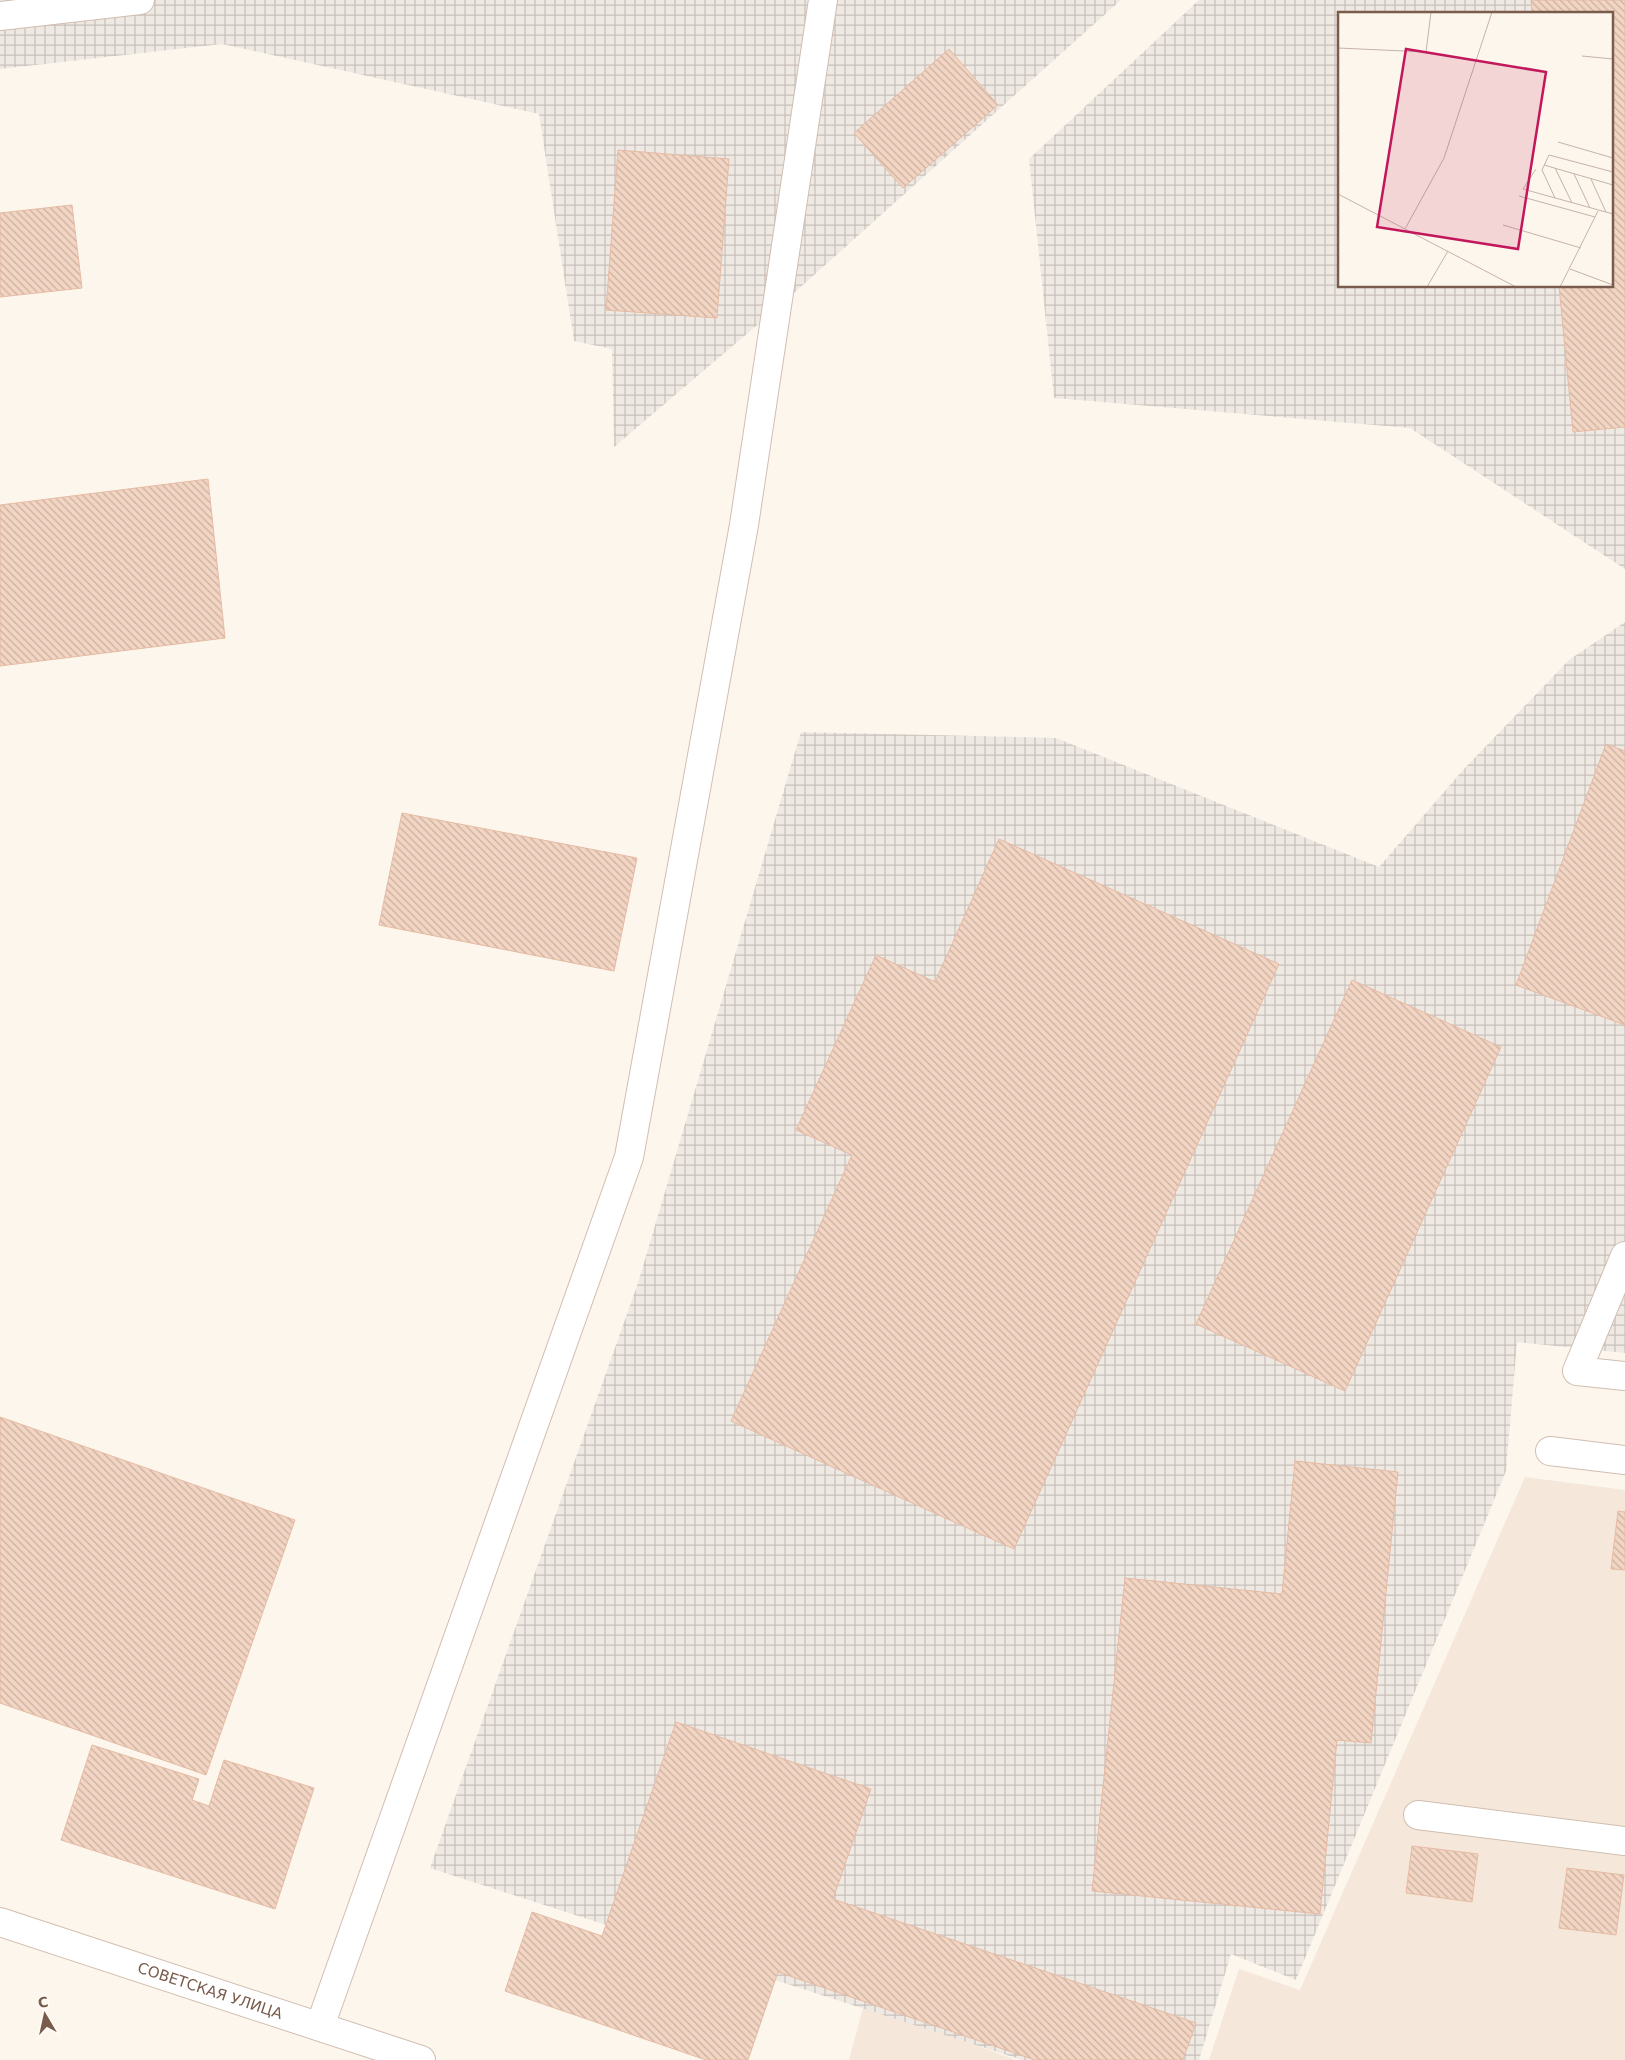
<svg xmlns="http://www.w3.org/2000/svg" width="1625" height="2060" viewBox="0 0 1625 2060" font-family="'DejaVu Sans',sans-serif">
<defs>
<pattern id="industrial-grid" width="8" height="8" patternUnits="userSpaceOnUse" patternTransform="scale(1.25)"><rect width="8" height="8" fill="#efe9e4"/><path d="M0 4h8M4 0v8" fill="none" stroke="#c7c0bb"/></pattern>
<pattern id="building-back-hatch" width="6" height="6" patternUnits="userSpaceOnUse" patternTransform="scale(1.25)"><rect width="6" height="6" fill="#f3d5c3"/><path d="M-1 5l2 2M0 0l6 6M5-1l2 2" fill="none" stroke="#cab0a1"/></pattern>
</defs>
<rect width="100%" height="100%" fill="#fdf6ec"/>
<path fill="#f5e8da" d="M 1525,1477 L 1625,1490 L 1625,2060 L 1209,2060 L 1239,1969 L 1300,1990 Z
M 864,2004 L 1016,2060 L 849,2060 Z"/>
<path fill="url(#industrial-grid)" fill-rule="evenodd" d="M 0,0 L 1121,0 L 775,310 L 614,447 L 612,349 L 574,341 L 539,114 L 222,44 L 0,69 Z
M 1199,0 L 1625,0 L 1625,569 L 1410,428 L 1054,398 L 1029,159 ZM 1339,14 L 1611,14 L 1611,286 L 1339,286 Z
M 1625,622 L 1625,1353 L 1517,1342 L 1506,1471 L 1296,1980 L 1231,1954 L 1199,2060 L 1022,2060 L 430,1868 L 638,1283 L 801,732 L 1056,738 L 1379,867 L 1463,770 L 1569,660 Z"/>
<path fill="url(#building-back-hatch)" stroke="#e6bba3" d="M 1531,0 L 1625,0 L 1625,427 L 1573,432 L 1559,286 L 1611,286 L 1611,14 L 1532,14 Z
M 949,49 L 998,105 L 903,188 L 854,133 Z
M 618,150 L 729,159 L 717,318 L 606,310 Z
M 72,205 L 82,288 L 0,297 L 0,213 Z
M 208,479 L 225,638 L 0,666 L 0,505 Z
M 1606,744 L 1625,751 L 1625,1025 L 1516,985 Z
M 402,813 L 637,858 L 614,971 L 379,925 Z
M 999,839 L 1279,964 L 1014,1549 L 731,1421 L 852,1155 L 796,1130 L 876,955 L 935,982 Z
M 1352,980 L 1501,1047 L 1345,1391 L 1196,1324 Z
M 0,1417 L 295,1520 L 206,1775 L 0,1703 Z
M 1295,1461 L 1398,1472 L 1371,1743 L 1337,1740 L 1320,1914 L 1092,1891 L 1125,1578 L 1282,1594 Z
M 1618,1511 L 1625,1512 L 1625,1570 L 1611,1569 Z
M 676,1722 L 871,1789 L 833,1899 L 1196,2023 L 1183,2060 L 1035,2060 L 778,1972 L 748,2060 L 706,2060 L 505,1991 L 532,1912 L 602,1936 Z
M 92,1745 L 199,1779 L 192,1800 L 209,1806 L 224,1760 L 314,1788 L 275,1909 L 61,1840 Z
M 1412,1846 L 1478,1854 L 1472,1902 L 1406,1893 Z
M 1567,1868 L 1624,1875 L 1616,1935 L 1559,1928 Z"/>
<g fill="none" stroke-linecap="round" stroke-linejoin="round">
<defs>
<g id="minor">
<path d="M 0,16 L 140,0"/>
<path d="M 1625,1256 L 1577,1371 L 1625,1376"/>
<path d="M 1550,1451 L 1625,1460"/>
<path d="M 1418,1815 L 1625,1841"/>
<path id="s1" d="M 0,1922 L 421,2060"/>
<path d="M 320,2026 L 629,1157 L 744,525 L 823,0"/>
</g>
</defs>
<use href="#minor" stroke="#d1beb0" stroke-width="30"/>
<use href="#minor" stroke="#fff" stroke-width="28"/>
</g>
<g text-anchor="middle" stroke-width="5" stroke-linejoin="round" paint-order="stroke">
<g font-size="15" fill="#7a5c4d" stroke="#fffaf3">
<text dy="5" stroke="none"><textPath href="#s1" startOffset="221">СОВЕТСКАЯ УЛИЦА</textPath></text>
</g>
</g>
<g transform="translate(1338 12)">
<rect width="275" height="275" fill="#fdf6ec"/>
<path fill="none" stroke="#c5b3a7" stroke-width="1" d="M 0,36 L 88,40 L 93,0M 244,44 L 275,47M 220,130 L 275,146M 206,153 L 275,173M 217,156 L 234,191M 198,157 L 185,177 L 275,202M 236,162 L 252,196M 253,167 L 268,200M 0,182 L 178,275M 181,184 L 257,205M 217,186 L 204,158 L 211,143 L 275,160M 165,213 L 243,236M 67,217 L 106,146 L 154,0M 232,257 L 275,273M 89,275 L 110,239M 222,275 L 260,199"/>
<path fill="#c2185b" fill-opacity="0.15" stroke="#c2185b" stroke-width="2.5" d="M 68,37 L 208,60 L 180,237 L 39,215 Z"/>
<rect width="275" height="275" fill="none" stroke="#7a5c4d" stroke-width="2.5"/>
</g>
<g transform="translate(45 2015) rotate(351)" stroke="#fffaf3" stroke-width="4" paint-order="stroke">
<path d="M0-4L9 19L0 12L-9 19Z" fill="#7a5c4d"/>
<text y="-8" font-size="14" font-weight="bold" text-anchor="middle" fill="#7a5c4d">С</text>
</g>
</svg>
